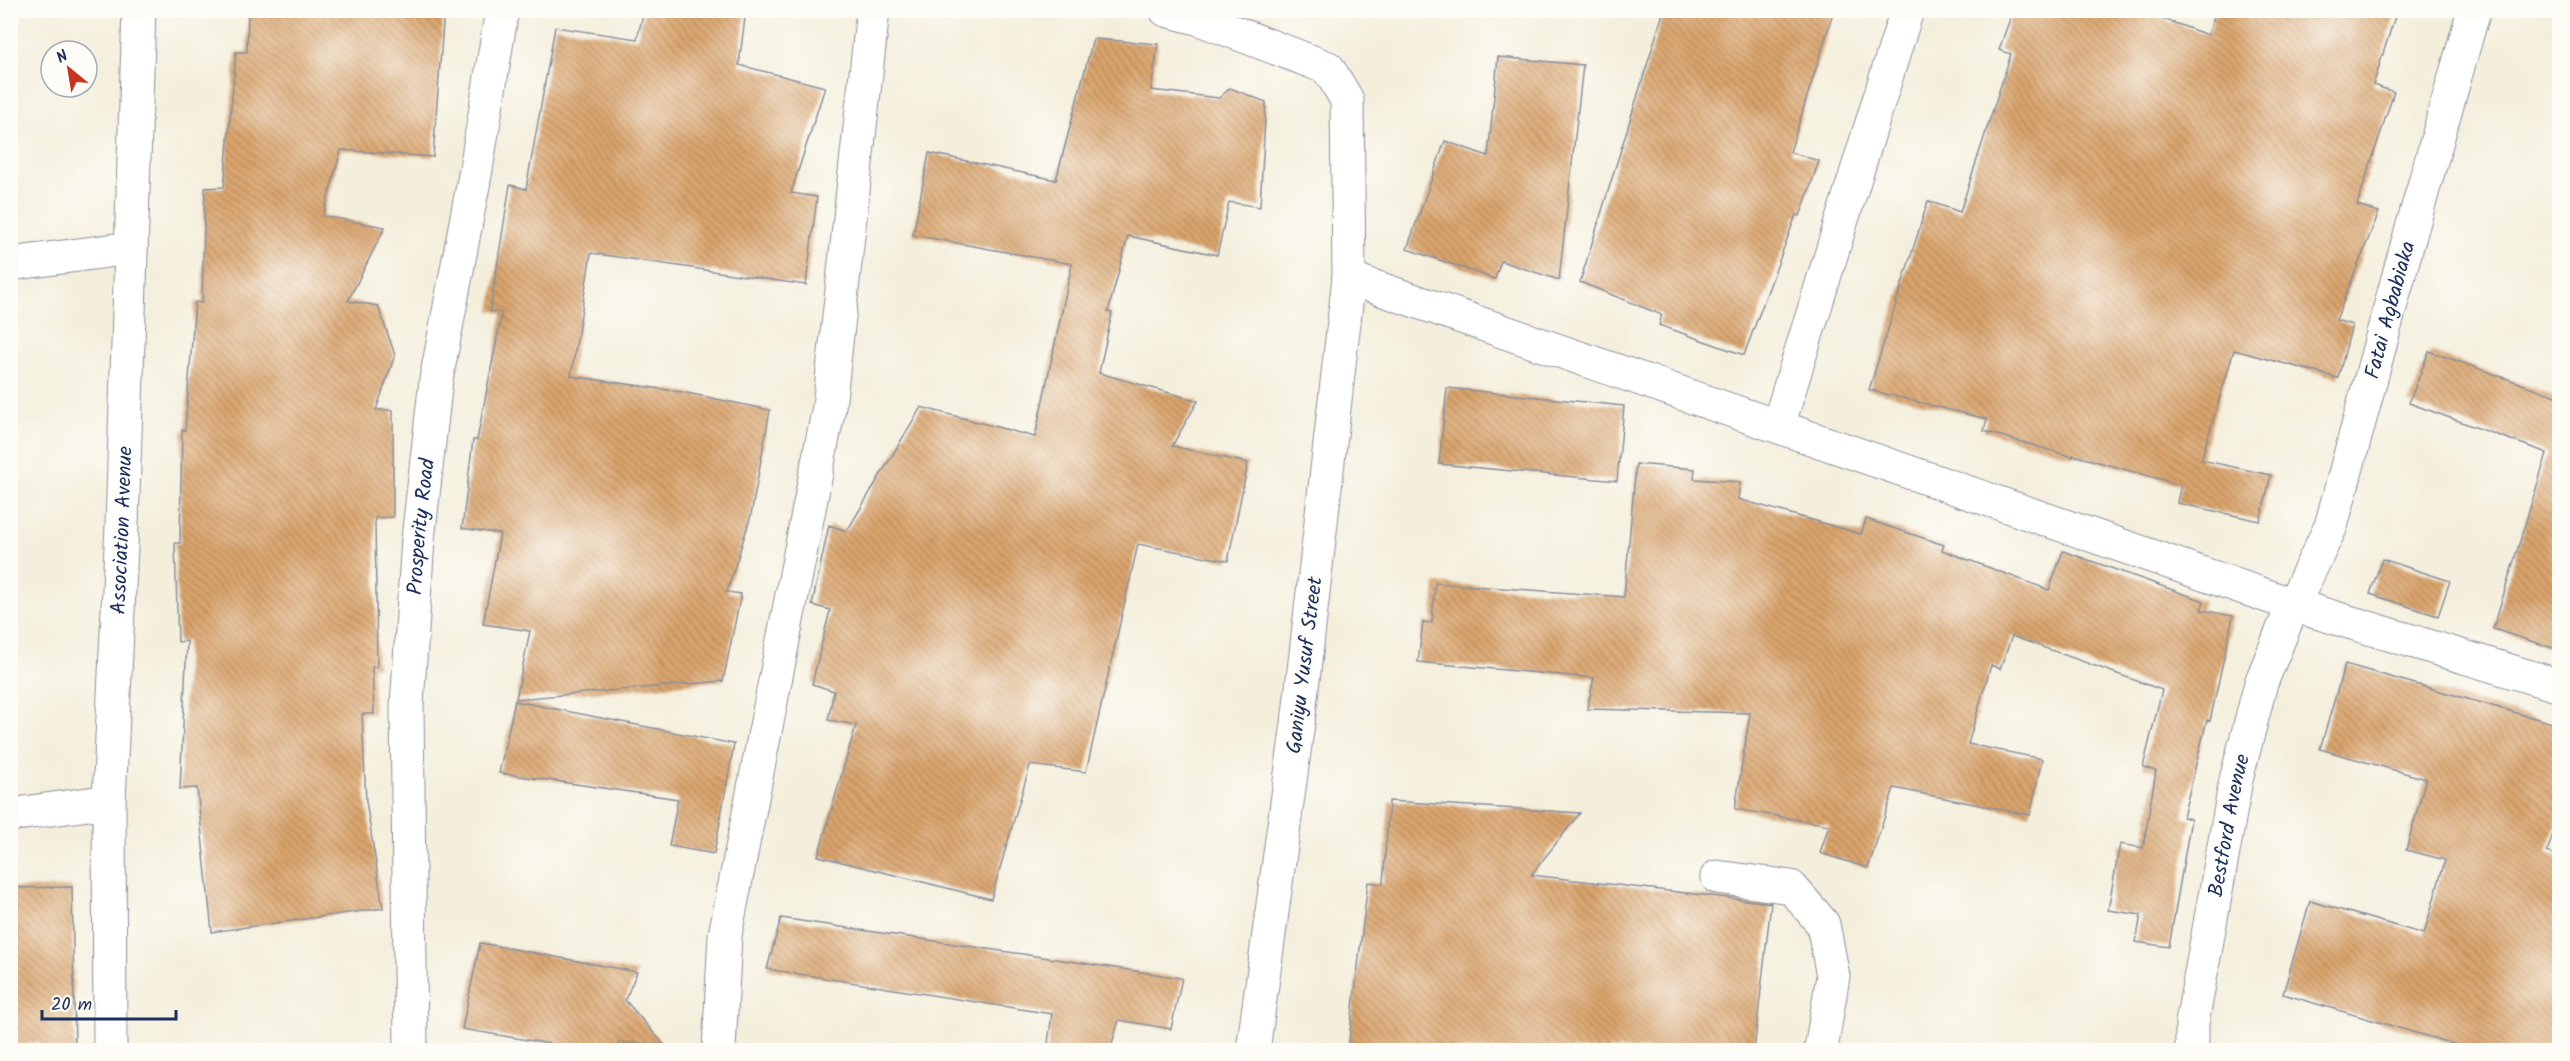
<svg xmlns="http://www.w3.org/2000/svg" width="2570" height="1061" viewBox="0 0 2570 1061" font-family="Kalam,sans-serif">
<defs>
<pattern id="building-back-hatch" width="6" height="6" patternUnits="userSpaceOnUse" patternTransform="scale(1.5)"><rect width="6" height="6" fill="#daa46c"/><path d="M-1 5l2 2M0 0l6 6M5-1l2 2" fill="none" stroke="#b0865c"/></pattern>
</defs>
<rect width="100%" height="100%" fill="#fdfcf7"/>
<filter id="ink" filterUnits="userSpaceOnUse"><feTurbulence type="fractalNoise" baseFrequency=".0167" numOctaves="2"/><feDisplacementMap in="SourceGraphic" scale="12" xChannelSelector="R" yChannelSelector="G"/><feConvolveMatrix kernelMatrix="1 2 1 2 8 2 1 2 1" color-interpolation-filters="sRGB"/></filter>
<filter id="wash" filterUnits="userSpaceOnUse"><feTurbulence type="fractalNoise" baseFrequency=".008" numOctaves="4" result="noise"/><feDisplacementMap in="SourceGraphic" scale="24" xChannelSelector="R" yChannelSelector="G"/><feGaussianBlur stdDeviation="1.35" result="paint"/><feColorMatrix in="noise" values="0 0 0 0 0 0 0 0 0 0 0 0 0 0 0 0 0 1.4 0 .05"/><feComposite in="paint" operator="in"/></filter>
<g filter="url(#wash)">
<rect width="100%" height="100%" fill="#f4efdc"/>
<g id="blocks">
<path fill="url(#building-back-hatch)" d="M 248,10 L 444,10 L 433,157 L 341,150 L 323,216 L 385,227 L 348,301 L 378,306 L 395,355 L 376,410 L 393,410 L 393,517 L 375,518 L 377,667 L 372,667 L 374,714 L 362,714 L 366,801 L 383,908 L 212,932 L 197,788 L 180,789 L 187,641 L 178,642 L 175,543 L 180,543 L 182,430 L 185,430 L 195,302 L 202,303 L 205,188 L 224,187 L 236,52 L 247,52 Z
M 644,10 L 746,10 L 739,65 L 825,87 L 791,193 L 817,197 L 806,285 L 591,253 L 571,376 L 682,392 L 770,410 L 751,515 L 727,592 L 741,594 L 723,681 L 516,699 L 530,631 L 483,624 L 500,534 L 462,528 L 473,440 L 477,440 L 502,313 L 490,311 L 510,185 L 526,189 L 555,27 L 637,39 Z
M 1664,10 L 1834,10 L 1790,152 L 1819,161 L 1800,216 L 1796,215 L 1744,355 L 1659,325 L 1662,315 L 1580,282 Z
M 2013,10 L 2138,10 L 2208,35 L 2216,10 L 2397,10 L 2373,85 L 2394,92 L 2357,205 L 2379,212 L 2336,320 L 2352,325 L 2338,378 L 2234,350 L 2201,460 L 2271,475 L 2260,521 L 2177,503 L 2181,485 L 2073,455 L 2073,457 L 1984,431 L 1987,419 L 1869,390 L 1928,201 L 1960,212 L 2011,54 L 1999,50 Z
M 1093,39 L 1158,44 L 1151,90 L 1219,98 L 1230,88 L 1266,102 L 1260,207 L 1229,202 L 1217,255 L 1128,236 L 1108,312 L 1112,313 L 1099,373 L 1198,401 L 1172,446 L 1248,463 L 1228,561 L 1138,544 L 1086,772 L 1030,765 L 991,899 L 818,856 L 856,725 L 828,720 L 834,691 L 812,684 L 830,610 L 812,605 L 829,525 L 847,531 L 921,407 L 1035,437 L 1072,264 L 913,235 L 929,153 L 1056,180 Z
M 1498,57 L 1583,65 L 1559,280 L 1501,261 L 1495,279 L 1407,249 L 1445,141 L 1488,156 Z
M 2429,351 L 2559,397 L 2559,650 L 2493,629 L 2547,453 L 2409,403 Z
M 1447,388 L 1624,406 L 1617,481 L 1439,464 Z
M 1636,464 L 1695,469 L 1694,479 L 1740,482 L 1738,499 L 1861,534 L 1866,519 L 1944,545 L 1942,550 L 2049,590 L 2063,551 L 2204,601 L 2201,610 L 2233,616 L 2210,721 L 2207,720 L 2183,817 L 2191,819 L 2169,947 L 2136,942 L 2141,915 L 2108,910 L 2120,844 L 2143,848 L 2156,771 L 2143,767 L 2162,690 L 2012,636 L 2000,669 L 1991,665 L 1968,744 L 2042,759 L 2030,815 L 1894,788 L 1868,868 L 1820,853 L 1829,825 L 1735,809 L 1750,713 L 1587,709 L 1594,678 L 1418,662 L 1423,622 L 1432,623 L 1435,583 L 1624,597 Z
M 2382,559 L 2450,581 L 2438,616 L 2370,594 Z
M 2345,664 L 2559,725 L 2559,816 L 2547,852 L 2559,856 L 2559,1050 L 2474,1050 L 2283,994 L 2310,901 L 2424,934 L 2445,860 L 2406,850 L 2426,779 L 2320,749 Z
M 515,701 L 734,744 L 714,854 L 669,846 L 678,799 L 499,773 Z
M 1389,801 L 1580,813 L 1531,875 L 1771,903 L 1754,1050 L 1348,1050 L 1368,882 L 1383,884 Z
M 72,887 L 75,1050 L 39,1050 L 39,1042 L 10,1048 L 10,888 Z
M 781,918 L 1182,978 L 1171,1029 L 1119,1020 L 1110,1050 L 1047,1050 L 1052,1014 L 767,969 Z
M 480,943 L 637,972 L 625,1000 L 664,1045 L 619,1042 L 616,1050 L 586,1050 L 462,1029 Z"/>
</g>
</g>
<g filter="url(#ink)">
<use href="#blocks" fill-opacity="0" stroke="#888f9d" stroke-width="1.5"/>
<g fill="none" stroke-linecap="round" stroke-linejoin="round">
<defs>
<g id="minor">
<path d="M 1166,10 L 1197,18 L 1328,68 L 1347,100 L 1349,278 L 1298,723 L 1253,1050"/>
<path d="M 10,264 L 131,248"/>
<path d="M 1349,278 L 2293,605 L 2560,686"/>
<path d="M 1778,426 L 1907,10"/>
<path d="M 10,815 L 109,801"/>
<path d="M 1717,877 L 1791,887 L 1823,924 L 1833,976 L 1821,1050"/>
<path id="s1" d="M 110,1050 L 109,801 L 122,525 L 139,10"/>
<path id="s2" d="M 411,1050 L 407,705 L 418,539 L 436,380 L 475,175 L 502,10"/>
<path d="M 719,1050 L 725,935 L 829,407 L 873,10"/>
<path id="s3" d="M 2192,1050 L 2192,1023 L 2236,780 L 2261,683 L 2293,605 L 2331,526 L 2401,267 L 2474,10"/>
</g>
</defs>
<use href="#minor" stroke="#888f9d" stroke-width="35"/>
<use href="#minor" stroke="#fff" stroke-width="33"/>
</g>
</g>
<g text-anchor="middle" stroke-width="5" stroke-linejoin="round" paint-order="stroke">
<g font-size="21" fill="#1b2f5e" stroke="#fdfcf7">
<text dy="7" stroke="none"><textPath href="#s3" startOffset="770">Fatai Agbabiaka</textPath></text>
<text dy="7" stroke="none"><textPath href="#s2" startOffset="524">Prosperity Road</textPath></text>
<text dy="7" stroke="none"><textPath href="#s1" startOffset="520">Association Avenue</textPath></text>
<text transform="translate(1304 665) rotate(-83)" y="7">Ganiyu Yusuf Street</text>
<text dy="7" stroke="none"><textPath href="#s3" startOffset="228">Bestford Avenue</textPath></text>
</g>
</g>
<rect width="2570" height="1061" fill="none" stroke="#fdfcf7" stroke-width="36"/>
<g transform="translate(69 69) rotate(330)"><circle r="28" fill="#fdfcf7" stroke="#a3aaba" stroke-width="1.5"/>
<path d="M0-4.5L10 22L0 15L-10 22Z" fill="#c8321e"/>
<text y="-9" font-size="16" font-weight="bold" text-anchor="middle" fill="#1b2f5e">N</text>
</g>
<path d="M42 1010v9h134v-9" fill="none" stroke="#1b2f5e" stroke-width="3"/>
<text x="51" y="1010" font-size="18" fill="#1b2f5e" stroke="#fdfcf7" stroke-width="4.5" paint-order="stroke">20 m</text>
</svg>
